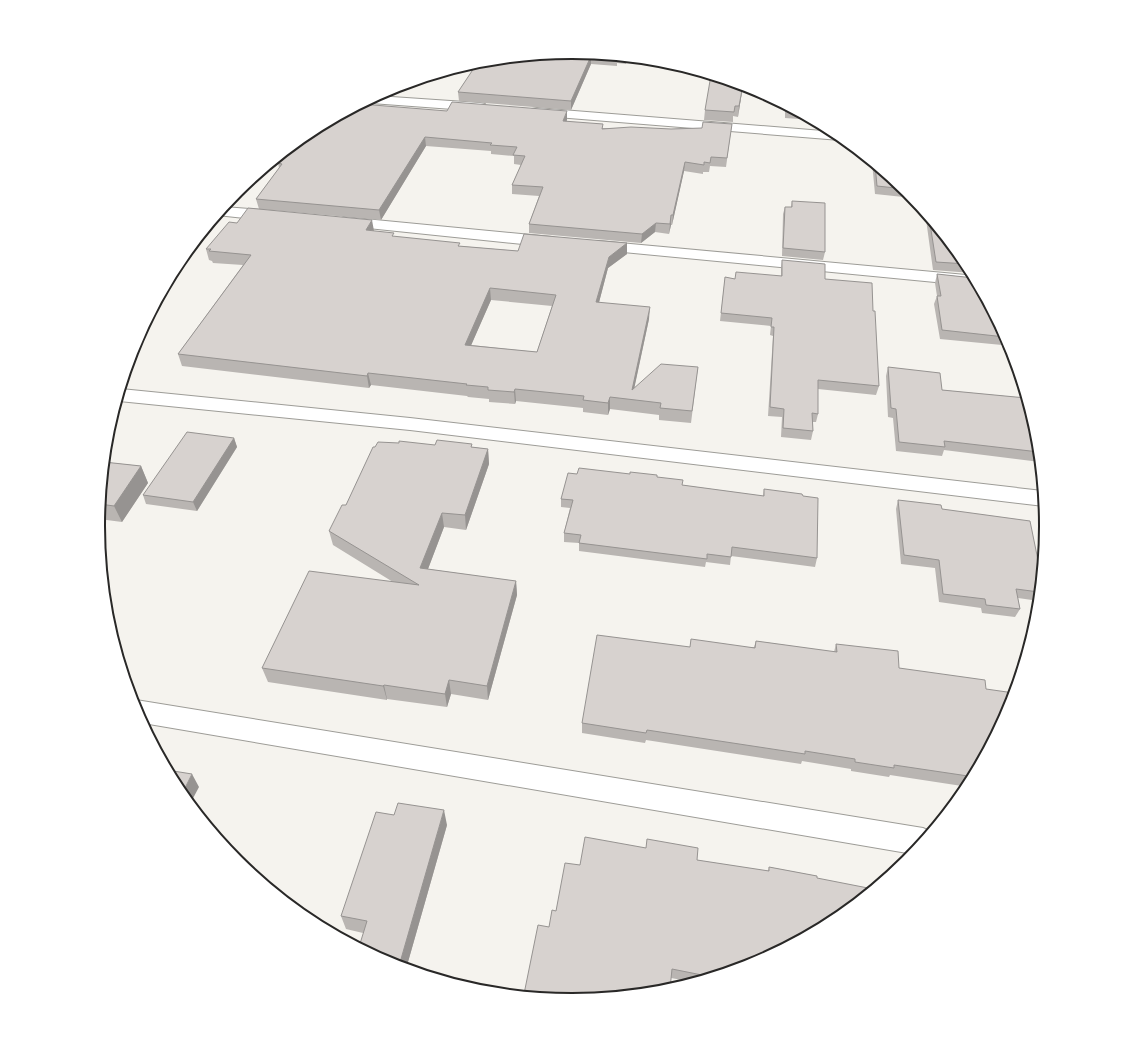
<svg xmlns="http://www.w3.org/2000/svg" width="1144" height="1052" viewBox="0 0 1144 1052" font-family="'Work Sans',sans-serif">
<rect width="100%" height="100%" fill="#f5f3ee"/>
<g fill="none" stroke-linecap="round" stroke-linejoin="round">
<defs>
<path id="minor" d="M 377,96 L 480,103 L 485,104 L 486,107 L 485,110 L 480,111 L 371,103 L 366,101 Z
M 537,108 L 835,132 L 844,139 L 840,140 L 532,115 L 530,112 L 532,109 Z
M 224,207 L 273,211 L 278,213 L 281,216 L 278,219 L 273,221 L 217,215 Z
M 344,217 L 552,237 L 558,239 L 560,242 L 558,245 L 552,247 L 339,225 L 336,222 L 339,219 Z
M 598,241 L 966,275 L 972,276 L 974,280 L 972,284 L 966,285 L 592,249 L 590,246 L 592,243 Z
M 121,389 L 410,418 L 1043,491 L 1044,506 L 410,430 L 119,401 L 117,401 Z
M 136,700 L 923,828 L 931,832 L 913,854 L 143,723 L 132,701 Z"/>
</defs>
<use href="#minor" stroke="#9d9c97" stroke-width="2"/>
<use href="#minor" fill="#fff" fill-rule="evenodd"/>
</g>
<path fill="#b9b5b2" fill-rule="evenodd" d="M 572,52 L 649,60 L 647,62 L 627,61 L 626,64 L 617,63 L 617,66 L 591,64 L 571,110 L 459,101 L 458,92 Z
M 743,85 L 738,117 L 733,116 L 733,122 L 704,120 L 705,110 Z
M 785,105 L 813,120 L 785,118 Z
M 567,120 L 566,121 L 603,128 L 671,129 L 702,128 L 732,124 L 726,167 L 710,166 L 709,172 L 703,172 L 703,174 L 684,171 L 672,225 L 671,225 L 669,234 L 655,232 L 641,243 L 529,233 L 529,224 L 539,196 L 512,194 L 512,185 L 521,165 L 514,164 L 514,156 L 491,154 L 491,151 L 426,146 L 381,220 L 259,209 L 256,199 L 279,168 L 278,163 L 294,144 Z
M 872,162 L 907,191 L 913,198 L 875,194 Z
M 792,201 L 825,252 L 823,260 L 782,256 L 783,214 L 785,207 L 791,207 Z
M 925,212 L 966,263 L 972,273 L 933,270 Z
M 237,223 L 374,231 L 394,237 L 460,246 L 518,251 L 627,243 L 627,254 L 608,268 L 599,302 L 649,319 L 634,388 L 698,367 L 691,423 L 659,420 L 659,415 L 610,409 L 608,415 L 583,412 L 583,408 L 516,401 L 515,404 L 489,402 L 489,399 L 468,397 L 467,396 L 371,385 L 369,388 L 182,366 L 178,354 L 243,265 L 213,263 L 212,261 L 209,260 L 206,249 ZM 491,300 L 552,306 L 537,352 L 471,345 Z
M 782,260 L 825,279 L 873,311 L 879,386 L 876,395 L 818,389 L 818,414 L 816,422 L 813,422 L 813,431 L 811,440 L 781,437 L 782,417 L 768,416 L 773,336 L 770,335 L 771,326 L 720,321 L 725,277 L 735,279 L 781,276 L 781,268 Z
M 937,274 L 974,278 L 1010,345 L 1012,351 L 1003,350 L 1002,345 L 940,339 L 934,304 L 937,296 L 935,283 Z
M 888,367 L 942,390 L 1026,398 L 1026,396 L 1037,434 L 1040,462 L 944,450 L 942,456 L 896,451 L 893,418 L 888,417 L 886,376 Z
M 234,438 L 237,447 L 197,511 L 146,504 L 143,495 Z
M 435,445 L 472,447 L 488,449 L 489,464 L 466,530 L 444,527 L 428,569 L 516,581 L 517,595 L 488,700 L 451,694 L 447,707 L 387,699 L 387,700 L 268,682 L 262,668 L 393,582 L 333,545 L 329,531 L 346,505 L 375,447 Z
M 104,462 L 141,466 L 148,483 L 122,522 L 99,519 Z
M 577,474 L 657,477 L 682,485 L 763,496 L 764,489 L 817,558 L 815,567 L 731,556 L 730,565 L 706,562 L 705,567 L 579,551 L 579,543 L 564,542 L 564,533 L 570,508 L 561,507 L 561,499 Z
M 898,500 L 1041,575 L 1039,601 L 1018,598 L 1020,609 L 1015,617 L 982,613 L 981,608 L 939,602 L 935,568 L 901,564 L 896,509 Z
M 756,641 L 834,652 L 836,644 L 899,668 L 986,689 L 1010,708 L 964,791 L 962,791 L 962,786 L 890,775 L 889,777 L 851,771 L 851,769 L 802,761 L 801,764 L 646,740 L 645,743 L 582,733 L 582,723 L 690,647 L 754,647 Z
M 447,825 L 406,969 L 390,964 L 363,933 L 346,929 L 341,916 Z
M 697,860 L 768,871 L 769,867 L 817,876 L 753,964 L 693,982 L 671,978 L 572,1000 L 524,995 L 556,911 L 580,865 Z"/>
<path fill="#969391" d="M 591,56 L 591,64 L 571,110 L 571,101 Z
M 743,85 L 738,117 L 739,106 Z
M 567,111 L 567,120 L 563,130 L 563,121 Z
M 425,137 L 426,146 L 381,220 L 379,210 Z
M 685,162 L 684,171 L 672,225 L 673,215 Z
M 671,215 L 671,225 L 669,234 L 670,224 Z
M 372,220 L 374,231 L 366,230 Z
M 656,223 L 655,232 L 641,243 L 642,234 Z
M 627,243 L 627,254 L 608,268 L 596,314 L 596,302 L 609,257 Z
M 490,288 L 491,300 L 466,357 L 465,345 Z
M 650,307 L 649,319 L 632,399 L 632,390 Z
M 368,373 L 371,385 L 369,388 L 367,376 Z
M 515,389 L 516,401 L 515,404 L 514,392 Z
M 610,397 L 610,409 L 608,415 L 608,403 Z
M 234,438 L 237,447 L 197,511 L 193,502 Z
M 488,449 L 489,464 L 466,530 L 465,515 Z
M 141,466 L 148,483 L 122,522 L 114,506 Z
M 442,513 L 444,527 L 423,582 L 420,568 Z
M 516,581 L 517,595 L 488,700 L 487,686 Z
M 449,680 L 451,694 L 447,707 L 445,694 Z
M 384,685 L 387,699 L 387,700 L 383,686 Z
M 192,774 L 199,787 L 190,804 L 182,794 Z
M 444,810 L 447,825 L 406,969 L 399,966 Z"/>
<path fill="#d7d2cf" stroke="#969391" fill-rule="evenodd" d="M 572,52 L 617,56 L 617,57 L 591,56 L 571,101 L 458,92 L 478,62 Z
M 711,75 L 743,85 L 739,106 L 735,106 L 734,112 L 705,110 Z
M 452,102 L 567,111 L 563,121 L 603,124 L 602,129 L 631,127 L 671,129 L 702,128 L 703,122 L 732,124 L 727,158 L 711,157 L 710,163 L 704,162 L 704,165 L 685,162 L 673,215 L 671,215 L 670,224 L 656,223 L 642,234 L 529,224 L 543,187 L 512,185 L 525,156 L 513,155 L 517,147 L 490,145 L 492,143 L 425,137 L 379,210 L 256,199 L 282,164 L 278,163 L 294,144 L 309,132 L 361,104 L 447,111 Z
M 875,164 L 905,189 L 877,186 Z
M 792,201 L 825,203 L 825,252 L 783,248 L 785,207 L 792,207 Z
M 248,208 L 372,220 L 366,230 L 394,233 L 392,236 L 460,243 L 458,246 L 518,251 L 524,234 L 627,243 L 609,257 L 596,302 L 650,307 L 632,390 L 661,364 L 698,367 L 692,411 L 660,408 L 661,403 L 610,397 L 608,403 L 583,400 L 584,396 L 515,389 L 514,392 L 488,390 L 488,387 L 466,385 L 467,384 L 368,373 L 367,376 L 178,354 L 251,255 L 209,251 L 211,249 L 206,249 L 229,222 L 237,223 ZM 490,288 L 556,295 L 537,352 L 465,345 Z
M 929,217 L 966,263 L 967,264 L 936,262 Z
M 782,260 L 825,264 L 825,279 L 872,283 L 873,311 L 875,311 L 879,386 L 818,380 L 818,414 L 812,413 L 813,431 L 783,428 L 784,409 L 770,407 L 774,327 L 771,327 L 772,318 L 721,313 L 725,277 L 735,279 L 736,272 L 782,276 Z
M 937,274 L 974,278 L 1008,342 L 1006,341 L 1005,337 L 942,330 L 937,296 L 941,296 Z
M 888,367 L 940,373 L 942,390 L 1026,398 L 1037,434 L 1039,452 L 944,441 L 945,447 L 899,442 L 896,409 L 891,408 Z
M 187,432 L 234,438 L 193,502 L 143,495 Z
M 437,440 L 472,444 L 471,447 L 488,449 L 465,515 L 442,513 L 420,568 L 516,581 L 487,686 L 449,680 L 445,694 L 384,685 L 383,686 L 262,668 L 309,571 L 419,585 L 329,531 L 342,505 L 346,505 L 373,447 L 375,447 L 378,442 L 399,443 L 399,441 L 435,445 Z
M 104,462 L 141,466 L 114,506 L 100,504 Z
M 579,468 L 630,474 L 630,472 L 657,475 L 657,477 L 683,480 L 682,485 L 764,496 L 764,489 L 802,494 L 803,496 L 818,498 L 817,558 L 732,547 L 731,557 L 707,554 L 707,559 L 579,543 L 581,535 L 564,533 L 573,500 L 561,499 L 568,473 L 577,474 Z
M 898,500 L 941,505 L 942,509 L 1030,521 L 1041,575 L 1039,592 L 1016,589 L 1020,609 L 986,605 L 985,599 L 943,594 L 939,560 L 904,555 Z
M 597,635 L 690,647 L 691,639 L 755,648 L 756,641 L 837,652 L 836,644 L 898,651 L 899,668 L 985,680 L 986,689 L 1014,693 L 1010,708 L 970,782 L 968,781 L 968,776 L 894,765 L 894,768 L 855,762 L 855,759 L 805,751 L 805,754 L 647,730 L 646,733 L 582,723 Z
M 167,770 L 192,774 L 182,794 L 178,789 Z
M 398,803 L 444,810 L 399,966 L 390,964 L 359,947 L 367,921 L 341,916 L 376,812 L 394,815 Z
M 585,837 L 646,848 L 647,839 L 698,848 L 697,860 L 769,871 L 769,867 L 817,876 L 817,878 L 873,889 L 835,920 L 753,964 L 712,977 L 672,969 L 670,989 L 664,991 L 572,1000 L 537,997 L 524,994 L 538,925 L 549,927 L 552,910 L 556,911 L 565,863 L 580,865 Z"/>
<path d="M0 0H1144V1052H0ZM105 526a467 467 0 1 1 934 0a467 467 0 1 1-934 0Z" fill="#fff" fill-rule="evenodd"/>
<path fill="none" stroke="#292827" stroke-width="2" d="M105 526a467 467 0 1 1 934 0a467 467 0 1 1-934 0Z"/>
</svg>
